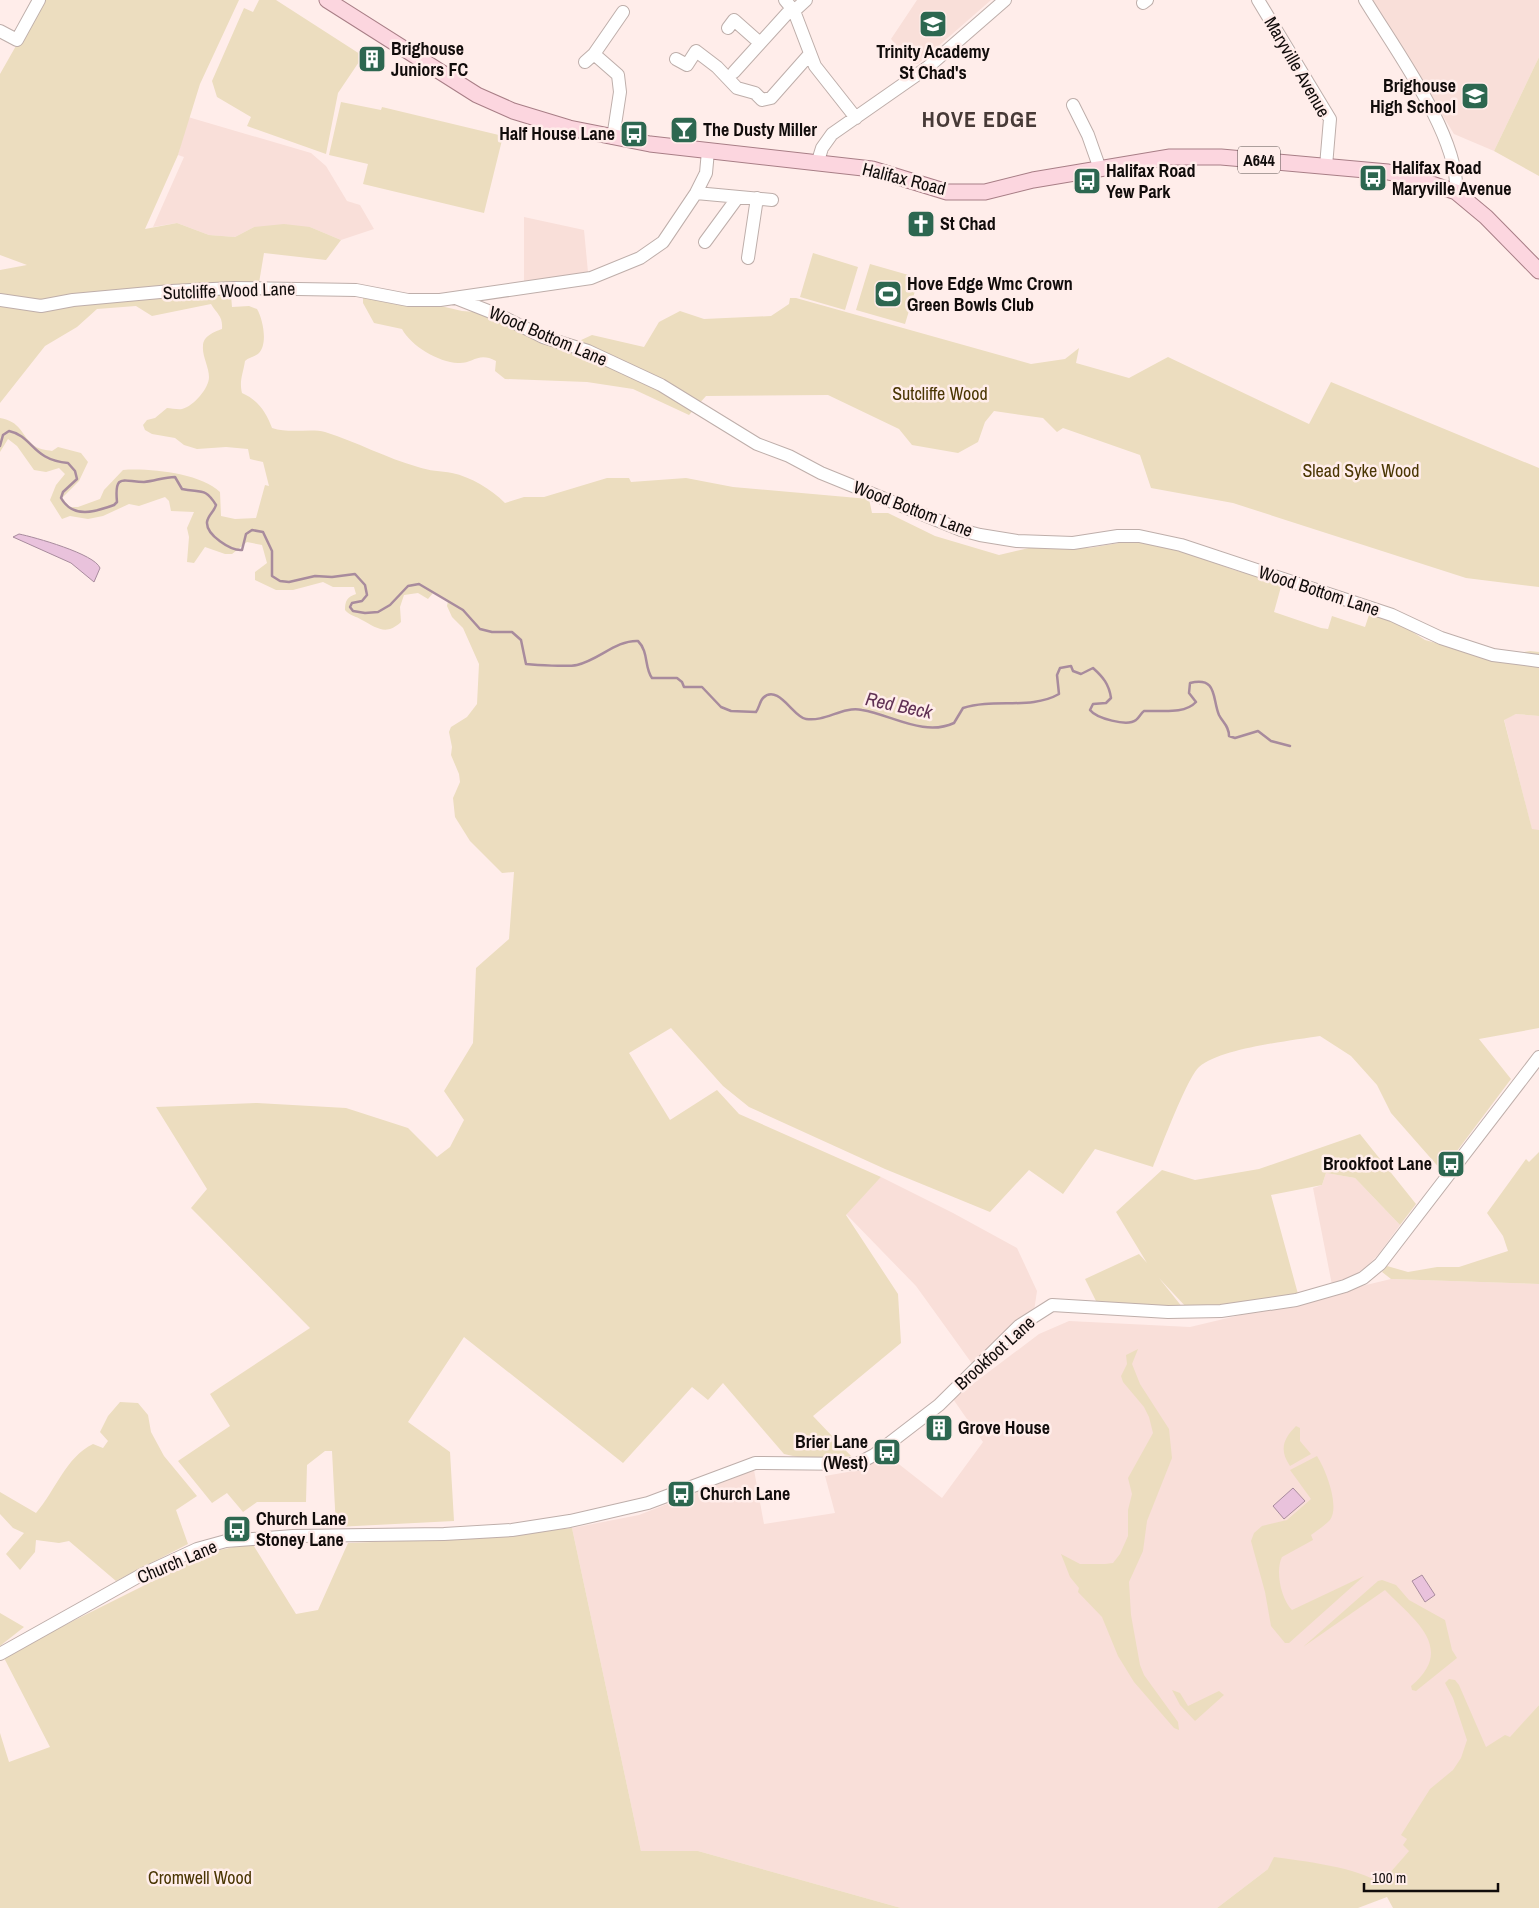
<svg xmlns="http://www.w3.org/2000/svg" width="1539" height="1908" viewBox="0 0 1539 1908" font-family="'Archivo Narrow',sans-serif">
<rect width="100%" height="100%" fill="#ffedea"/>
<path fill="#f9dfd9" d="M 917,0 L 991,0 L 918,64 L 913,64 L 891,39 Z
M 1372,0 L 1539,0 L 1539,57 L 1494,151 L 1454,134 Z
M 188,117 L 311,153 L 326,166 L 347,201 L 360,205 L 374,229 L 341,240 L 310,227 L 254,227 L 235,237 L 209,235 L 177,223 L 153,227 L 184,157 L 178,155 Z
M 524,217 L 584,230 L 588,272 L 544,280 L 524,281 Z
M 1516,714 L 1539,716 L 1539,830 L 1532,830 L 1504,719 Z
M 1326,1173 L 1355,1178 L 1400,1225 L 1378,1255 L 1364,1269 L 1346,1280 L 1332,1285 L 1313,1188 L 1322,1185 Z
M 881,1177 L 953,1213 L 1017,1248 L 1037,1291 L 1034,1311 L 973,1365 L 916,1286 L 846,1214 Z
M 1391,1279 L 1539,1284 L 1539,1705 L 1380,1884 L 1268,1869 L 1217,1908 L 901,1908 L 698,1851 L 641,1851 L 572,1528 L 639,1515 L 754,1470 L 764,1524 L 835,1513 L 825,1476 L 853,1471 L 886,1454 L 942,1498 L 983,1442 L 953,1399 L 1039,1334 L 1069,1321 L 1190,1327 Z"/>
<path fill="#ecddbf" d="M 42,0 L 239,0 L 200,84 L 178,155 L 145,229 L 177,223 L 209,235 L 235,237 L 254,227 L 284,224 L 310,227 L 341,240 L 326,260 L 264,253 L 259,283 L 261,293 L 231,295 L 232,307 L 249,306 L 257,309 C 263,319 268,344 259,353 C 255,357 249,357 245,361 C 243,374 239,381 242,393 C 258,400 266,412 272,428 C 290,434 311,428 325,432 C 357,442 386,458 418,467 C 429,471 441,471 452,473 C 471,477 491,489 505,503 L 524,497 L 544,497 L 607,478 L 629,478 L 631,482 L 686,478 L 733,487 L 869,499 L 872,513 L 888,513 L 935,536 L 999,555 L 1033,547 L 1089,548 L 1131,541 L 1170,546 L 1234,570 L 1282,583 L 1274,612 L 1321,628 L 1328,629 L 1332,616 L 1365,627 L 1370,612 L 1397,622 L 1425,640 L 1491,658 L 1530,651 L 1539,652 L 1539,716 L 1516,714 L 1504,720 L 1532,829 L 1539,830 L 1539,1028 L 1479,1039 L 1511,1079 L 1442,1171 L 1391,1113 L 1377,1085 L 1351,1056 L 1320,1036 C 1289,1041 1222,1048 1199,1067 C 1187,1078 1161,1148 1153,1167 L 1095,1149 L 1063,1194 L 1029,1170 L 990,1212 L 885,1169 L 749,1107 L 723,1086 L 671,1028 L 629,1053 L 670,1120 L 717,1090 L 739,1114 L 881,1177 L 846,1215 L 898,1294 L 901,1343 L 813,1416 L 851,1456 L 820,1462 L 784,1454 L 723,1383 L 708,1400 L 692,1387 L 623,1463 L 464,1337 L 408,1422 L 450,1452 L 454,1521 L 336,1527 L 332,1451 L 325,1451 L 307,1465 L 306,1502 L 257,1502 L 243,1512 L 227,1493 L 212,1503 L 178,1461 L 230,1426 L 210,1394 L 310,1328 L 191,1208 L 207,1189 L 156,1107 L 257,1103 L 346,1108 L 408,1128 L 437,1157 L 450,1147 L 464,1120 L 444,1091 L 473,1043 L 476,968 L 509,939 L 514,872 L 502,873 L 470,841 L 455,817 L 453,798 L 460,782 L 459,774 L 451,755 L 452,747 L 449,732 L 451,727 L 467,717 L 477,704 L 479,664 L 463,628 L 452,617 L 447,606 L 448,601 L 433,593 L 428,599 L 418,593 L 404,595 L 400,607 L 401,622 C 386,636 377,628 362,620 C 356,616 350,616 345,610 C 345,601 347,597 356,594 L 354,587 L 333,587 L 323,582 L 293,590 L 276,590 L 255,580 L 255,572 L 267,563 L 262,545 L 247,542 L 232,554 L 225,554 L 205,547 L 194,563 L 187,562 L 189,537 L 187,528 L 194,512 L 171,511 L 169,501 L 165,497 L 139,506 L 129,504 L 103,516 L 88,519 L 70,516 L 62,519 L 50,500 L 56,485 L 65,474 L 59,468 L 46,472 L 34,470 L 17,446 L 8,439 L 0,452 L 0,418 C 21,422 20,433 33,445 C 38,449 46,450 52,451 L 58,447 L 81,453 L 88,462 L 79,481 L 62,498 L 70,507 L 78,507 L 100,499 L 104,490 L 123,470 C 149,468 200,473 220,492 L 221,516 L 235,519 L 256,518 L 265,485 L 269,486 L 263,462 L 250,459 L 248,449 L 226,447 L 197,449 L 184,445 L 175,438 L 152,434 L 145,430 L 143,425 L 147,420 L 155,418 L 167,408 C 171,408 178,410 182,409 C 194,406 209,388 209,377 C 209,367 202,356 203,346 C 203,336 214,332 222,329 C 223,316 217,314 211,304 L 152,316 L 136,306 L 97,309 L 77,327 L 45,346 L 0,403 L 0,270 L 27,265 L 0,255 L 0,74 Z
M 259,0 L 276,0 L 363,56 L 338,93 L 326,154 L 247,126 L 251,117 L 217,97 L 212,81 L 244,8 L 253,12 Z
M 1539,57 L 1539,176 L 1494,151 Z
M 341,102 L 381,110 L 382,107 L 503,136 L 484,213 L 363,184 L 368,164 L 329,155 Z
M 813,253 L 858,267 L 845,310 L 800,297 Z
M 870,264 L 919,278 L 905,324 L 856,310 Z
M 363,295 L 428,303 L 462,311 L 476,312 L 495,307 L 556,335 L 579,341 L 592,335 L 644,347 L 659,322 L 680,311 L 704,319 L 771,316 L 789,304 L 790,298 L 796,298 L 1031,364 L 1065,359 L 1079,348 L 1076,363 L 1129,378 L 1168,357 L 1309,424 L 1331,382 L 1539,468 L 1539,587 L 1466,578 L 1233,503 L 1151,488 L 1140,455 L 1063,428 L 1057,432 L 1043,418 L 994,411 L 985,422 L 978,442 L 958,453 L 912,445 L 899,429 L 828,395 L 706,396 L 689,415 L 633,389 L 587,382 L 505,379 L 495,371 L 496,361 C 478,351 473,364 458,363 C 438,362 411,346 402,329 L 374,323 L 363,303 Z
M 1360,1134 L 1416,1204 L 1400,1225 L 1355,1178 L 1326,1173 L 1322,1185 L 1271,1195 L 1298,1294 L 1217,1306 L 1187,1308 L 1159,1278 L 1183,1308 L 1096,1301 L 1085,1279 L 1139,1254 L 1147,1263 L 1116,1212 L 1162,1170 L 1195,1180 L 1259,1169 Z
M 1539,1152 L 1539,1284 L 1391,1279 L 1382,1272 L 1387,1266 L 1408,1272 L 1437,1267 L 1459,1267 L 1508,1251 L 1503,1236 L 1487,1213 L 1526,1159 L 1529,1162 Z
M 1138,1349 L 1132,1364 L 1140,1384 L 1169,1429 L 1172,1458 L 1147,1521 L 1143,1551 L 1129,1582 L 1131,1615 L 1140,1665 L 1144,1675 L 1178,1722 L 1179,1730 L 1174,1728 L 1134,1682 L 1118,1656 L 1102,1617 L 1078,1592 L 1079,1588 L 1070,1577 L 1061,1554 L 1080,1564 L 1105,1564 L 1113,1563 L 1120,1554 L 1128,1536 L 1128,1510 L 1132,1494 L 1128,1478 L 1153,1433 L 1149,1417 L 1144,1407 L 1123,1382 L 1121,1376 L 1127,1364 L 1126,1355 Z
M 120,1402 L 138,1403 L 148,1415 L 151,1432 L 164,1456 L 197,1496 L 176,1510 L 188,1544 L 116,1581 L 69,1541 L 59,1543 L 36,1540 L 35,1552 L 20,1570 L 6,1554 L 24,1533 L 13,1528 L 0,1514 L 0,1492 L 36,1513 C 56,1490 65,1458 93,1444 L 103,1448 L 108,1441 L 100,1432 L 108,1416 Z
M 1296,1426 L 1300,1428 L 1300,1441 L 1311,1454 L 1290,1466 C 1279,1450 1283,1439 1296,1426 Z
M 1317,1456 C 1326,1470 1340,1506 1330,1520 C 1325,1525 1317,1531 1311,1535 L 1313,1540 L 1282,1557 C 1275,1571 1281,1599 1292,1610 L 1364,1576 L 1289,1643 L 1285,1643 L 1271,1626 L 1265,1592 L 1251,1541 L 1254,1533 L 1262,1526 L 1287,1520 L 1311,1499 L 1290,1470 Z
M 572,1528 L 641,1851 L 698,1851 L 901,1908 L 0,1908 L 0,1733 L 9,1762 L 50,1747 L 3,1656 L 211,1552 L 252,1543 L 296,1614 L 318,1610 L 348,1543 L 480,1538 Z
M 1382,1580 L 1396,1585 L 1409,1600 L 1445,1620 L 1452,1650 L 1457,1658 L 1416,1691 L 1412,1690 L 1411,1686 C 1457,1648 1413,1619 1385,1590 L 1303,1647 L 1378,1581 Z
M 0,1613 L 24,1627 L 0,1646 Z
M 1449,1679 L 1455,1680 L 1459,1685 L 1486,1747 L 1505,1735 L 1510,1737 L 1539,1705 L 1539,1908 L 1393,1908 L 1387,1897 L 1358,1908 L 1217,1908 L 1268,1869 L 1274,1857 C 1301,1861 1360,1867 1380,1884 L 1409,1851 L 1403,1845 L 1407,1839 L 1401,1835 L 1430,1789 L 1453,1770 L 1461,1758 L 1467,1740 L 1453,1698 L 1445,1683 Z
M 1172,1690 L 1180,1693 L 1188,1706 L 1219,1691 L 1224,1695 L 1195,1721 L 1180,1705 Z"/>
<path fill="#e9c2dc" stroke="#a88b9d" d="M 19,534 C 34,537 95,554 100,568 L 94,582 L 71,563 L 13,537 Z
M 1293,1488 L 1305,1501 L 1284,1519 L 1273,1506 Z
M 1422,1575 L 1435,1595 L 1425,1602 L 1412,1581 Z"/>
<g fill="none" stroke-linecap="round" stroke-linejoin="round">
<path stroke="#a88b9d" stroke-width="2.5" d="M 0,446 L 3,435 L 9,431 C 33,436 32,460 68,463 L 75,471 L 77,479 L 63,492 L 61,498 C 73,519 95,512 114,505 L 117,502 C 114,472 124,482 144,482 C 155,481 164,477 175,477 L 182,489 C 201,493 205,487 216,505 C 214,512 208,515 207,522 C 206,535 231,551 242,550 L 246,534 L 252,530 L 263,532 L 272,551 L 272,576 L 280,581 L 289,582 L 315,576 L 332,577 L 355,574 L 365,585 L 367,595 L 362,601 L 352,603 L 350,607 L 353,611 L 365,613 L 378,612 L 390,605 L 408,586 L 419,584 L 463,610 L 480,629 L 492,632 L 512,632 L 521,640 L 526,664 C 536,665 568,667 577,665 C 599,660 616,640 638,641 C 649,652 644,667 652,678 L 677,678 L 682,682 L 684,687 L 702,687 L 721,707 L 731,711 L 756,712 C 759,708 760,701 763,698 C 778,683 794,718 806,719 C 826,722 842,706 862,710 C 892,715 924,737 954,723 L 963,708 C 995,698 1031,710 1059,694 L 1057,675 L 1060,668 L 1071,666 L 1073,671 L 1081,674 L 1093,668 C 1103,677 1109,684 1111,698 L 1106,703 L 1093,704 L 1090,710 C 1096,718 1127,727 1136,720 C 1139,718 1141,713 1144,711 C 1160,710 1184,715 1196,702 L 1189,693 L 1190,683 C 1218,676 1212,699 1219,715 C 1223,723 1229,726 1229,736 L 1235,738 L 1258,731 L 1271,741 L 1290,746"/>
<defs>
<path id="minor" d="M 785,0 L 794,11 L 815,66 L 856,118
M 1258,0 L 1330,119 L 1326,166
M 1365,0 C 1394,48 1460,137 1456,192
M 1143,3 L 1147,0
M 794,11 L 806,0
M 728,28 L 734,20 L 760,43
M 0,31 L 17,40 L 39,0
M 676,59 L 687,65 L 696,51 L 717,67 L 737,88 L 755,93 L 762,100 L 771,98 L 809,55
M 585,62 L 594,54
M 734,72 L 792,8
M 1073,105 L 1088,135 L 1100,169
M 613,138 L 620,92 L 618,75 L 594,54 L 623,12
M 818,161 L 822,148 L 832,134 L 928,67 L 1005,0
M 696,193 L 772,200
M 705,242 L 738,197
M 748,258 L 757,198
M 458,299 L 501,316 L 543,337 L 588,351 L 661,385 L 757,444 L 789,456 L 821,473 L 961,530 L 980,535 L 1017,541 L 1073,543 L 1118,536 L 1139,536 L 1181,545 L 1392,615 L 1441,638 L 1493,655 L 1539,661
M 0,300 L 41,306 L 73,300 L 171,291 L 234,288 L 356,290 L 408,300 L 440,300 L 591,278 L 640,258 L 663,242 L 696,193 L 706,173 L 708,151
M 0,1654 L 141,1575 L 197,1549 L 226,1541 L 293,1536 L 444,1534 L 512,1530 L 570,1521 L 648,1503 L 755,1463 L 857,1464 L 874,1455 L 939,1405 L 1019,1326 L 1052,1305 L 1168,1312 L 1221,1311 L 1296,1300 L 1345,1286 L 1363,1278 L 1380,1264 L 1539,1057"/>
<path id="major" d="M 327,0 L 477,95 L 513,111 L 569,128 L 650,144 L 872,169 L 947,192 L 985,192 L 1033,180 L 1170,157 L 1221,157 L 1388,172 L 1411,177 L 1456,192 L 1486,217 L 1539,271"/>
</defs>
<use href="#minor" stroke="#beaeaa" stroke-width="14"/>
<use href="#major" stroke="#a87e86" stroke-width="17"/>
<use href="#minor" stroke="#fff" stroke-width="12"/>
<use href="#major" stroke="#fcd6df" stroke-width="15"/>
</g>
<defs>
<symbol id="school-square" viewBox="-11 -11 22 22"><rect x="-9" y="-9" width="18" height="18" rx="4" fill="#2d6750" stroke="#ffedea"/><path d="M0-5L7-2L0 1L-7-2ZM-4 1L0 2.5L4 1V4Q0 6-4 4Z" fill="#fff"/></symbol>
<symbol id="building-square" viewBox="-11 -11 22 22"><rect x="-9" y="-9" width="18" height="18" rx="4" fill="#2d6750" stroke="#ffedea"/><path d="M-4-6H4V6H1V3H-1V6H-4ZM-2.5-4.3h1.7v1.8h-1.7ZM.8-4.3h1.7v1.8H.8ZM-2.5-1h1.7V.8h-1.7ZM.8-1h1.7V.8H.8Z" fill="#fff"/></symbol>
<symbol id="bar-square" viewBox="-11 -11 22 22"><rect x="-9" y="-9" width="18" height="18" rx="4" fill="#2d6750" stroke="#ffedea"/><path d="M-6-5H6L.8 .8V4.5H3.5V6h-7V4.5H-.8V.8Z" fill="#fff"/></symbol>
<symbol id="bus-square" viewBox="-11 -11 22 22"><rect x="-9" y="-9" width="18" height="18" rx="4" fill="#2d6750" stroke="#ffedea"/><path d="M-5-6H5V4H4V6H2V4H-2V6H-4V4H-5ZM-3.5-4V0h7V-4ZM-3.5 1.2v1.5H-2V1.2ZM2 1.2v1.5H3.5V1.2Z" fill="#fff"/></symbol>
<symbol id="church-square" viewBox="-11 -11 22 22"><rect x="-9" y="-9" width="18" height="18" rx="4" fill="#2d6750" stroke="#ffedea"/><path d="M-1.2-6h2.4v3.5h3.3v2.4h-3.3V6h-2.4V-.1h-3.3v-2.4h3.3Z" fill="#fff"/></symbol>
<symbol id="stadium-square" viewBox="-11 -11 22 22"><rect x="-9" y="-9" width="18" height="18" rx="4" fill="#2d6750" stroke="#ffedea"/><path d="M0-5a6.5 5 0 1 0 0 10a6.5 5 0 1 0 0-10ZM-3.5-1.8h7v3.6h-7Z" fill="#fff"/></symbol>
</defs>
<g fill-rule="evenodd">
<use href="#school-square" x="917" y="8" width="32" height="32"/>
<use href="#building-square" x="356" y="43" width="32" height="32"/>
<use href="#school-square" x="1459" y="80" width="32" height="32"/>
<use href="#bar-square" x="668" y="114" width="32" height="32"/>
<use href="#bus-square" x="618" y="118" width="32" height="32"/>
<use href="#bus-square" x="1357" y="162" width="32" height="32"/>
<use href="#bus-square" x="1071" y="165" width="32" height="32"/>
<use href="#church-square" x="905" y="208" width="32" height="32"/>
<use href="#stadium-square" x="872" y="278" width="32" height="32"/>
<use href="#bus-square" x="1435" y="1148" width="32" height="32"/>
<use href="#building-square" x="923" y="1412" width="32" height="32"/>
<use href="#bus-square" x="871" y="1436" width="32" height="32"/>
<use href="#bus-square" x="665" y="1478" width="32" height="32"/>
<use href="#bus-square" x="221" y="1513" width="32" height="32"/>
</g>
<g text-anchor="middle" stroke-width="5" stroke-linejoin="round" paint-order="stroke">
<rect fill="#ffedea" stroke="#58504e" stroke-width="1" x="1238" y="146.5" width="42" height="27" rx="4"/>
<g font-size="16" font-weight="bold" fill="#110c0b">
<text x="1259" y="166">A644</text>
</g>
<g font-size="18" font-weight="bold" fill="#110c0b" stroke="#ffedea" text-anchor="start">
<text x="391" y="55">Brighouse<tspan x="391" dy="21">Juniors FC</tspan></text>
<text x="933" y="58" text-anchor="middle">Trinity Academy<tspan x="933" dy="21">St Chad's</tspan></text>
<text x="1456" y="92" text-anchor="end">Brighouse<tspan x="1456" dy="21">High School</tspan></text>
<text x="703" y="136">The Dusty Miller</text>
<text x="615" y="140" text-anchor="end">Half House Lane</text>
<text x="1392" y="174">Halifax Road<tspan x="1392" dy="21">Maryville Avenue</tspan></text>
<text x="1106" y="177">Halifax Road<tspan x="1106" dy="21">Yew Park</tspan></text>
<text x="940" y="230">St Chad</text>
<text x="907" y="290">Hove Edge Wmc Crown<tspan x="907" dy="21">Green Bowls Club</tspan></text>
<text x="1432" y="1170" text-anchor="end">Brookfoot Lane</text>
<text x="958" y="1434">Grove House</text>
<text x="868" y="1448" text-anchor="end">Brier Lane<tspan x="868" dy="21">(West)</tspan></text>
<text x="700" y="1500">Church Lane</text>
<text x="256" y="1525">Church Lane<tspan x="256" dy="21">Stoney Lane</tspan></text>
</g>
<g font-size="18" fill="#110c0b" stroke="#ffedea">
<text transform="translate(1297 67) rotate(60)" y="6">Maryville Avenue</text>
<text transform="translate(904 179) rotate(14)" y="6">Halifax Road</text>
<text transform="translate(229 291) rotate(-2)" y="6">Sutcliffe Wood Lane</text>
<text transform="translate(548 336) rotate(23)" y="6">Wood Bottom Lane</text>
<text transform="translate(913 509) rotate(21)" y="6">Wood Bottom Lane</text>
<text transform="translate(1319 591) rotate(18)" y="6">Wood Bottom Lane</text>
<text transform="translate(995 1353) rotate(-42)" y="6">Brookfoot Lane</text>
<text transform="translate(177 1562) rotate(-23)" y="6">Church Lane</text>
</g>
<g font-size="18" fill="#4a3603" stroke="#ffedea">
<text x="940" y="400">Sutcliffe Wood</text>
<text x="1361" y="477">Slead Syke Wood</text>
<text x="200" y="1884">Cromwell Wood</text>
</g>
<g font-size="19" font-style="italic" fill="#603054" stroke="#ffedea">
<text transform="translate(899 705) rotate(12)" y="7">Red Beck</text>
</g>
<g font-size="22" font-weight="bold" letter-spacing="1" fill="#473a37" stroke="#ffedea">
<text x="980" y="127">HOVE EDGE</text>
</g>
</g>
<path d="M1364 1883v8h134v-8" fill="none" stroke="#110c0b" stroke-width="2.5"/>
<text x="1372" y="1883" font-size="15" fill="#110c0b" stroke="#ffedea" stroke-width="4" paint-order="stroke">100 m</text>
</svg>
